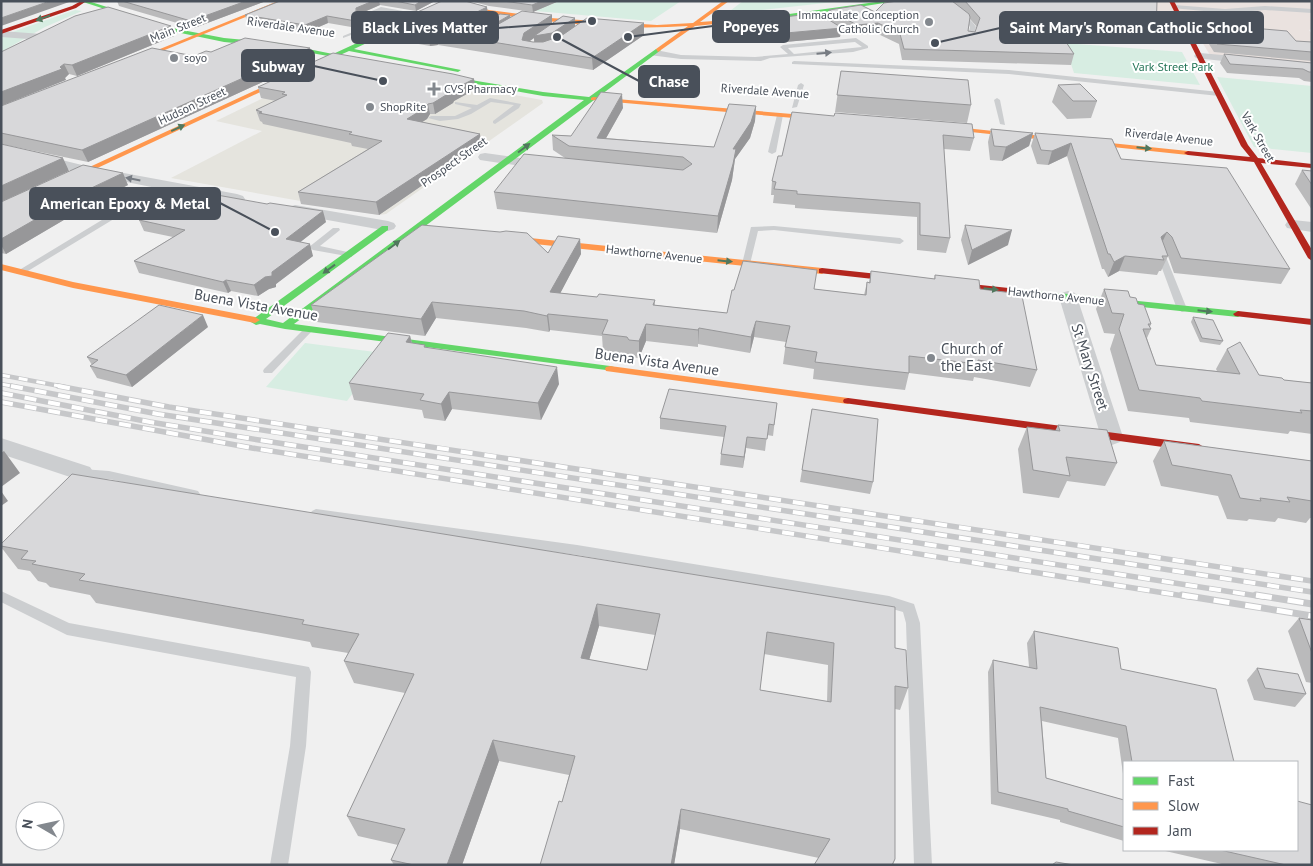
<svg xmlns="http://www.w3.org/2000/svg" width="1313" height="866" viewBox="0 0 1313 866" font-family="'PT Sans',sans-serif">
<rect width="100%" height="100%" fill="#f0f0f0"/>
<path fill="#e5e4de" d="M 376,69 L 542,100 L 543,103 L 386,214 L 379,215 L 171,178 L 262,131 L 216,121 L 308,76 Z"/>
<path fill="#eae2df" d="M 1059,1 L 1312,1 L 1312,29 L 1309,30 L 1312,34 L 1312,64 L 1210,55 L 1191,24 L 1067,19 Z"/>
<path fill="#d7ede2" d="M 559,1 L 681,1 L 651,21 L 535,11 Z
M 743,1 L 843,1 L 726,14 Z
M 75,10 L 82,11 L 45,27 L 1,52 L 1,36 Z
M 1064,43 L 1182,52 L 1200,85 L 1074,73 Z
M 1217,77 L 1312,86 L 1312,153 L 1254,147 Z
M 305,343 L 383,353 L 347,401 L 266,387 Z"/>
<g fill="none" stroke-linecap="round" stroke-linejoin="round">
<path fill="#ccced0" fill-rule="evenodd" d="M 940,1 C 951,1 970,17 976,27 L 972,41 L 967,40 L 970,27 L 968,23 Z
M 1174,5 L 1225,9 L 1265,6 L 1312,9 L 1312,13 L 1265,10 L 1225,13 L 1172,8 Z
M 381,7 L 425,15 L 422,17 L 382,11 L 367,16 L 406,24 L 403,26 L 384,23 L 343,38 L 343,36 L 377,22 L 358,17 Z
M 856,38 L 868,46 L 868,48 L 853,52 L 770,58 L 761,61 L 681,59 L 649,55 L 655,53 L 653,52 L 656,50 L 681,55 L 755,57 L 788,54 L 780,47 L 783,45 ZM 855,42 L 862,47 L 794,54 L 788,48 Z
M 794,61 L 1009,70 L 1219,92 L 1222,94 L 1219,96 L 1009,74 L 792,64 L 792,62 Z
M 801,83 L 804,85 L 797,107 L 792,108 L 798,85 Z
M 490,98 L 521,104 L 519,108 L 495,124 L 493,123 L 493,121 L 514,105 L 491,102 L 471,114 L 458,119 L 440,121 L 428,118 L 431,116 L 455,116 L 472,108 L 455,104 L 455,102 L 477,105 Z
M 997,98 L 1000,100 L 1005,125 L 1000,124 L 994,100 Z
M 780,113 L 783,115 L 776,152 L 772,154 L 768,152 L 777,115 Z
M 163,183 L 170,185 L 23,274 L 17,274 L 16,272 Z
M 774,226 L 900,238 L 904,241 L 900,244 L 774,230 L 758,231 L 750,264 L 746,267 L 743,266 L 742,264 L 751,227 Z
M 333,228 L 339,228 L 340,230 L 320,246 L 352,253 L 352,257 L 313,250 L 309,247 Z
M 1160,249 L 1164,252 L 1187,309 L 1185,311 L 1182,312 L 1177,309 L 1156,252 Z
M 308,327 L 313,330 L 311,332 L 272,373 L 264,373 L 263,371 L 264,369 L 305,328 Z
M 82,469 L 109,471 L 194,490 L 198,491 L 200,494 L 198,497 L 194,498 L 109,479 L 76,478 L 74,475 L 78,470 Z
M 316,509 L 577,545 L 889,596 L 914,604 L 920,623 L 932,865 L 914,865 L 906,623 L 903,612 L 889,608 L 577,555 L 316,519 L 312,517 L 310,514 L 312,511 Z
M 1,591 L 69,623 L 309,667 L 311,672 L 306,746 L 288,865 L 270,865 L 290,746 L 296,677 L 67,635 L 1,602 Z"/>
<path fill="#ccced0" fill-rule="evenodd" d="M 1,31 L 42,34 L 47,37 L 42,40 L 1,37 Z
M 1200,53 L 1312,63 L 1312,71 L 1196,58 L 1194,56 L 1196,54 Z
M 1,145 L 86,166 L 237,194 L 243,196 L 245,199 L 243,202 L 237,204 L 86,174 L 1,153 Z
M 485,153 L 548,162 L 553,163 L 555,166 L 553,169 L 548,170 L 480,160 L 478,157 L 480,154 Z
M 295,205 L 388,221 L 394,223 L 396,226 L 394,229 L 388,231 L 289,213 L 287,210 L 289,207 Z
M 1293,220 L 1312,222 L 1312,232 L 1287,228 L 1285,225 L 1287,222 Z
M 1068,291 L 1075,293 L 1077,297 L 1123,437 L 1120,442 L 1112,445 L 1104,442 L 1101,437 L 1059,297 L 1061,293 Z
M 1,438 L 90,467 L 94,473 L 90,479 L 82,481 L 1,454 Z"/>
<path fill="#63d668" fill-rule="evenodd" d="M 80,1 L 88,1 L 177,29 L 224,38 L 278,43 L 333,54 L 422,13 L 424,16 L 354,49 L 461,70 L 458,72 L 349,51 L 340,55 L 368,62 L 365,64 L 334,58 L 284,81 L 282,80 L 282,78 L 328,56 L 278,47 L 224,42 L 176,32 Z
M 883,1 L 897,1 L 769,21 L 742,23 L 739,21 Z
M 656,49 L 661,50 L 294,324 L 610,366 L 614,367 L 615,369 L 614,371 L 285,329 L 260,324 L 256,325 L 251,322 L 252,318 L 256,317 L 382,226 L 388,226 L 388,230 L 266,319 L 283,323 L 584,100 L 543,96 L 437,77 L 435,76 L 435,74 L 543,92 L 589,97 Z
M 1018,289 L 1238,311 L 1243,314 L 1238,317 L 1015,294 L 1013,292 Z"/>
<path fill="#ff974d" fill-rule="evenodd" d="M 278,1 L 285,1 L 128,65 L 123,64 Z
M 443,1 L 452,1 L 489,10 L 550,18 L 657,25 L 693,23 L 723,1 L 729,1 L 700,22 L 742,19 L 745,21 L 695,26 L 658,52 L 656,49 L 688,26 C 631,30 573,25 517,17 C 493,14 465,11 443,1 Z
M 284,77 L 286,78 L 286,80 L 1,213 L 1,208 Z
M 593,97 L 828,117 L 831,119 L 828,121 L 591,100 L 591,98 Z
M 935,125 L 1188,151 L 1192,153 L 1188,155 L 933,128 L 932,127 Z
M 500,235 L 822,268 L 826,271 L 822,274 L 497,240 L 496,238 Z
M 1,264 L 73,282 L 255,317 L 260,320 L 255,323 L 73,288 L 1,270 Z
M 610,366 L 848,398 L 853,401 L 848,404 L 606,371 L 605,369 L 606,367 Z"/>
<path fill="#b3261e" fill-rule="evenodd" d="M 81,1 L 85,2 L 76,8 L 1,34 L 1,30 L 72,6 Z
M 1169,1 L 1174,1 L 1248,145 L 1258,158 L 1312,164 L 1312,168 L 1261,163 L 1312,250 L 1312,261 L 1308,258 L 1254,162 L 1188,155 L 1184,153 L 1188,151 L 1250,157 L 1241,146 Z
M 822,268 L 1018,289 L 1023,292 L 1018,295 L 819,273 L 819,269 Z
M 1238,311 L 1312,319 L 1312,325 L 1235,316 L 1233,314 Z
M 848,398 L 1199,444 L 1205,448 L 1199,452 L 844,403 L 843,401 L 844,399 Z"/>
<defs>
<path id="rail-far2" d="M 1,375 L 65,387
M 1,384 L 17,387"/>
<path id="rail-far1" d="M 11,386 L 158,414 L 1312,592
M 58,386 L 169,407 L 1312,581
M 1,393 L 150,422 L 259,440 L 1264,597
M 1,402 L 252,448 L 1190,597"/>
<path id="rail" d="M 1182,595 L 1312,616
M 1256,595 L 1312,604"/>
</defs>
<use href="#rail-far2" stroke="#c6c7c9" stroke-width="4.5"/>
<use href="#rail-far1" stroke="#c6c7c9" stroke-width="5.5"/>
<use href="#rail" stroke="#c6c7c9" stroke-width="7"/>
<use href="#rail-far2" stroke="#fff" stroke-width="3" stroke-dasharray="9" stroke-linecap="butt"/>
<use href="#rail-far1" stroke="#fff" stroke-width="4" stroke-dasharray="12" stroke-linecap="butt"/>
<use href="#rail" stroke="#fff" stroke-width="5" stroke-dasharray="16" stroke-linecap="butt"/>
</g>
<path fill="#bababb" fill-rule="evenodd" d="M 117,1 L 266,1 L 194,28 L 119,6 Z
M 280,1 L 435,1 L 416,11 L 380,5 L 362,13 L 370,15 L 371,22 L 357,28 L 328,23 L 307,32 L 247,22 L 245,15 Z
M 470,1 L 559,1 L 533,12 L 489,6 Z
M 897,1 L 1157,1 L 1156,33 L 1152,43 L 1097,40 L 1096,42 L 1065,40 L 1074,54 L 1071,65 L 902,60 L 899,44 L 876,33 L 855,35 L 837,25 L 840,37 L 785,42 L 767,27 L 767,19 L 828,19 L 829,10 L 875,12 ZM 970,19 L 977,27 L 975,32 L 968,31 Z
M 487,7 L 488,18 L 459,33 L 461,34 L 510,18 L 552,15 L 552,24 L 575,18 L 575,26 L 644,35 L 593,70 L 438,45 L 430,46 L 390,39 L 387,28 L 394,25 L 393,23 ZM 534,38 L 534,42 L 529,42 Z
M 1205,24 L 1296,41 L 1312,42 L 1312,61 L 1214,52 L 1202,33 Z
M 174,36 L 77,76 L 69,74 L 65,78 L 66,80 L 1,52 Z
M 310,48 L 313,59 L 88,162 L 1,144 L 1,106 L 211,52 Z
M 1224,54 L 1312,63 L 1312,82 L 1304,81 L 1299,78 L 1227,73 L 1220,63 Z
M 841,71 L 971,105 L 967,123 L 835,112 Z
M 1058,85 L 1097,101 L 1091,118 L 1067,119 L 1052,102 Z
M 258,87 L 476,89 L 454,101 L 453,103 L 435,114 L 430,114 L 427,119 L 422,122 L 480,134 L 481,145 L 379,215 L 301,204 L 298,192 L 368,149 L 352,146 L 351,143 L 263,124 L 262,122 L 260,121 L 256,110 L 276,101 L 261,98 Z
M 756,106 L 755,121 L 750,138 L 735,159 L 732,180 L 717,233 L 497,209 L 494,192 L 565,158 L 553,150 L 552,135 L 571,136 L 623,108 L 606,138 L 714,147 Z
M 792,112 L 974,138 L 970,151 L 944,149 L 950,238 L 946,253 L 917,250 L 917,217 L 795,208 L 795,205 L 773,203 L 774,195 L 771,195 L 772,181 L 782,156 Z
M 991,129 L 1033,133 L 1029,146 L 1002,161 L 990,160 L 988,142 Z
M 1035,133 L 1112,139 L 1121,159 L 1290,269 L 1281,284 L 1174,273 L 1168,256 L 1161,271 L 1159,271 L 1157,275 L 1119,271 L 1108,277 L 1104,269 L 1102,269 L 1067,156 L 1048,165 L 1037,164 L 1031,146 Z
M 1302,170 L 1312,185 L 1312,210 L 1295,184 Z
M 128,185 L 91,204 L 6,254 L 1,253 L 1,202 Z
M 139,220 L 326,222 L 300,242 L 313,256 L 276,284 L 276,287 L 269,289 L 258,296 L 231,291 L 228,293 L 139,273 L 134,261 L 173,237 L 144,231 Z
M 965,225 L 1008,245 L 968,265 L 961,240 Z
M 580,239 L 581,254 L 560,293 L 597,297 L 655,300 L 655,305 L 727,313 L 814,289 L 864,295 L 867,282 L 869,283 L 871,271 L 934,279 L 935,275 L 980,289 L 1037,370 L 1030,387 L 974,377 L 973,381 L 909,373 L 905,390 L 869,386 L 813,379 L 814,369 L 783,364 L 786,342 L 754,337 L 750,353 L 698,344 L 698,347 L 646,341 L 639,358 L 629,357 L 627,354 L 603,351 L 602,336 L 550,330 L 549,332 L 526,328 L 436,318 L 425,336 L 317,322 L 311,305 L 548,253 Z
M 1104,289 L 1130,297 L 1138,304 L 1151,324 L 1150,327 L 1151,329 L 1147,338 L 1156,365 L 1217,371 L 1216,369 L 1227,349 L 1259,375 L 1284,380 L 1312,383 L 1312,434 L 1290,431 L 1288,434 L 1190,422 L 1189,418 L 1128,411 L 1110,349 L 1115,334 L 1104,333 L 1096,309 Z
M 1193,317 L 1223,341 L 1220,345 L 1200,342 L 1191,322 Z
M 208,327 L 132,387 L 97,378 L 90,366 L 92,365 L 87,357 Z
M 410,336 L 412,343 L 559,384 L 541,420 L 452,409 L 445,421 L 424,418 L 422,410 L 354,400 L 349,383 Z
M 777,403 L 773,436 L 767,435 L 765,451 L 746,448 L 743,468 L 720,465 L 721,454 L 724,437 L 660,429 L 660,418 Z
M 812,409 L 873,482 L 870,494 L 800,482 Z
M 1058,425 L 1117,463 L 1105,486 L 1067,481 L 1059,498 L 1023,493 L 1018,449 L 1027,427 L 1055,431 Z
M 1164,441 L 1312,461 L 1312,518 L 1310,518 L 1306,523 L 1278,518 L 1275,522 L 1249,519 L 1247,521 L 1227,519 L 1218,496 L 1161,486 L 1153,461 Z
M 72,474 L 895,648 L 908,688 L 900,710 L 895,709 L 895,859 L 893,865 L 814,865 L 819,858 L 680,829 L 674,865 L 540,865 L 562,802 L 569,775 L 499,761 L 462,865 L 394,865 L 391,860 L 398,845 L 358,836 L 347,816 L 405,693 L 354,683 L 344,661 L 348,653 L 312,647 L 310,642 L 96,603 L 90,595 L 50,587 L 46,583 L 38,581 L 30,571 L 18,569 L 1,547 L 1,544 ZM 599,626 L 655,635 L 647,670 L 589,660 ZM 764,654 L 828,665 L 827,702 L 760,690 Z
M 1299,618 L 1312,620 L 1312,683 L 1306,682 L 1288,631 Z
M 1034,631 L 1121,669 L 1234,762 L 1124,762 L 1124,781 L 1118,738 L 1042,721 L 1046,778 L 1124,800 L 1124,841 L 1060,822 L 1060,820 L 991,804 L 988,672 L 993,660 L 1029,667 L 1027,643 Z
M 1257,668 L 1306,694 L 1295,707 L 1254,700 L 1247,680 Z
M 1161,850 L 1297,850 L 1312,865 L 1226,865 Z"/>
<path fill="#979799" d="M 50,1 L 72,1 L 1,26 L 1,18 Z
M 246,1 L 266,1 L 194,28 L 191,21 Z
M 373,1 L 379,1 L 380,5 L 357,15 L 358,19 L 356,8 Z
M 421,1 L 435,1 L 416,11 L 415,5 Z
M 542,1 L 559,1 L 533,12 L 532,5 Z
M 487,7 L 488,18 L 454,36 L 444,34 L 443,29 Z
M 370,15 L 371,22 L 357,28 L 356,21 Z
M 510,15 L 511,21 L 478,40 L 475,35 Z
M 552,15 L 552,26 L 575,18 L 575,29 L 553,45 L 535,48 L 534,38 L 525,44 L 522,40 L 524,33 Z
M 327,16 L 328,23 L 307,32 L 305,25 Z
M 644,23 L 644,35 L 593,70 L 592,58 Z
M 878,23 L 876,33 L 855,35 L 857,25 Z
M 171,26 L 174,36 L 77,76 L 72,65 Z
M 842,28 L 840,37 L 785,42 L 786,33 Z
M 436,33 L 438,45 L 430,46 L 428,34 Z
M 310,48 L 313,59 L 88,162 L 82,150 Z
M 64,64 L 69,74 L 65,78 L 66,80 L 1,106 L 1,92 L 60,67 Z
M 474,79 L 476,89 L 454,101 L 453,103 L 435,114 L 433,103 L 452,90 Z
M 622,94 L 623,108 L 600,149 L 597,138 Z
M 428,104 L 430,114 L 427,119 L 409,130 L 407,119 Z
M 756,106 L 755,121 L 750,138 L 735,159 L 732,180 L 717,233 L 718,216 L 733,149 Z
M 1033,133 L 1029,146 L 1002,161 L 1006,147 Z
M 480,134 L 481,145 L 379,215 L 376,202 Z
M 1071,143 L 1067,156 L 1048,165 L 1052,151 Z
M 63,158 L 69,171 L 1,202 L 1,186 Z
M 123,173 L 128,185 L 91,204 L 6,254 L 1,245 L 1,239 L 85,191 Z
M 323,211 L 326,222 L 289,251 L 286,239 Z
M 1012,230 L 1008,245 L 968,265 L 972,250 Z
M 1167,232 L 1160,247 L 1161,237 Z
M 580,239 L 581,254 L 552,309 L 550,292 Z
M 310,244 L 313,256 L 276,284 L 276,287 L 269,289 L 258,296 L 254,285 Z
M 1125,256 L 1119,271 L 1108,277 L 1114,262 Z
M 226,280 L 231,291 L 228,293 L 223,282 Z
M 432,302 L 436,318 L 425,336 L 421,319 Z
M 548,314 L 550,330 L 549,332 L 547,316 Z
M 203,315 L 208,327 L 132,387 L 126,375 Z
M 756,321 L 754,337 L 750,353 L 751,337 Z
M 646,324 L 646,341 L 639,358 L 639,341 Z
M 699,328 L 698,344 L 698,347 L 698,330 Z
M 410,336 L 414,352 L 406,342 Z
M 557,367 L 559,384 L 541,420 L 538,403 Z
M 449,392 L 452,409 L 445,421 L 441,404 Z
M 747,437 L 746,448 L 743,468 L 744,457 Z
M 4,451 L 20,473 L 1,487 L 1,453 Z
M 1,491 L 8,501 L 1,506 Z
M 597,604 L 599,626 L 583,681 L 581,658 Z
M 493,740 L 499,761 L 462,865 L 447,865 Z
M 681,809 L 680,829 L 674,865 L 671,865 Z"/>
<path fill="#d8d8da" stroke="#979799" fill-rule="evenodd" d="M 1,1 L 50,1 L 1,18 Z
M 122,1 L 246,1 L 191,21 Z
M 280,1 L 373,1 L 356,8 L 356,12 L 370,15 L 356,21 L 327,16 L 305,25 L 245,15 Z
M 395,1 L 421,1 L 415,5 Z
M 442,1 L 465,1 L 487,7 L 443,29 L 445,31 L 477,36 L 522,11 L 552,15 L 524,33 L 522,40 L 533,42 L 543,42 L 561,36 L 587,18 L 644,23 L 592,58 L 436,33 L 428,34 L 387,28 L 396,24 L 393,23 Z
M 503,1 L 542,1 L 532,5 Z
M 897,1 L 952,1 L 969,14 L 970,17 L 968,31 L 975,32 L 980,18 L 965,1 L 1157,1 L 1156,33 L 1098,29 L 1100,32 L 1058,30 L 1074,54 L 904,49 L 900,34 L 878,23 L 857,25 L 829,10 L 861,5 L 875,12 L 884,3 Z
M 108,7 L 171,26 L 72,65 L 64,64 L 60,67 L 62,69 L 1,92 L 1,52 L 75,16 Z
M 818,13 L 842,28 L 786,33 L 767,19 Z
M 500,14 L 510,15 L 475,35 L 461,33 Z
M 563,16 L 575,18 L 552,33 L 534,36 Z
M 1205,24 L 1287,31 L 1296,41 L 1312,42 L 1312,52 L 1217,44 Z
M 245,38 L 310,48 L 82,150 L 1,133 L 1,106 L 152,48 L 194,56 L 206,51 L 211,52 Z
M 333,53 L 453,74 L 474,79 L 452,90 L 451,92 L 433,103 L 428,104 L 425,108 L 407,119 L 480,134 L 376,202 L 298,192 L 382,141 L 349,134 L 352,132 L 259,113 L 262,112 L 256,110 L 287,95 L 282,94 L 285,92 L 258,87 Z
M 1224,54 L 1312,63 L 1312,72 L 1309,72 L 1303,69 L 1230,64 Z
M 841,71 L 968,80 L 971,105 L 837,95 Z
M 1080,84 L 1097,101 L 1073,101 L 1058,85 Z
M 601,92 L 622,94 L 597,138 L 714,147 L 729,104 L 756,106 L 751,122 L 733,149 L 736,149 L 733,164 L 718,216 L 494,192 L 524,154 L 683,170 L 692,164 L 683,157 L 569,146 L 552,135 L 571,136 Z
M 792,112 L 834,116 L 835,113 L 972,124 L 974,138 L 943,135 L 950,238 L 920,235 L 920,203 L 797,194 L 797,191 L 774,189 L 776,182 L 772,181 L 778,156 L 782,156 Z
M 991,129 L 1033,133 L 1006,147 L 994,146 Z
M 1035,133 L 1112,139 L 1121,159 L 1227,168 L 1290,269 L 1181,258 L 1172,237 L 1167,232 L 1161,237 L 1168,256 L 1162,256 L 1164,260 L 1125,256 L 1114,262 L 1110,254 L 1108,254 L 1071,143 L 1052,151 L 1041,150 Z
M 1,144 L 63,158 L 1,186 Z
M 83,165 L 123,173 L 85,191 L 1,239 L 1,202 Z
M 1302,170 L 1312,171 L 1312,185 Z
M 206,193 L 267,204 L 270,203 L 323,211 L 286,239 L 310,244 L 272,272 L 272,276 L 265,277 L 254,285 L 226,280 L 223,282 L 134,261 L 185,230 L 139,220 L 177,194 L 201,197 Z
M 422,225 L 500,232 L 506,231 L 527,233 L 548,253 L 558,236 L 580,239 L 550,292 L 597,297 L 599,294 L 655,300 L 653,305 L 727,313 L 732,290 L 734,290 L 743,261 L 817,270 L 814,289 L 866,295 L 867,282 L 870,283 L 871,271 L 935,279 L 935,275 L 979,280 L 980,289 L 1013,293 L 1014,295 L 1022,296 L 1037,370 L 978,360 L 978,364 L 909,356 L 909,373 L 872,369 L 815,362 L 817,352 L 785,347 L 790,326 L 756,321 L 751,337 L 699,328 L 698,330 L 646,324 L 639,341 L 629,340 L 627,337 L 602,334 L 608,320 L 548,314 L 547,316 L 524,311 L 432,302 L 421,319 L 311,305 Z
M 965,225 L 1012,230 L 972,250 Z
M 1104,289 L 1128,291 L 1130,297 L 1136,298 L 1138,304 L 1144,305 L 1151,324 L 1148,324 L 1151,329 L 1143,329 L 1156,365 L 1240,374 L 1227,349 L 1240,342 L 1259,375 L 1282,378 L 1284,380 L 1312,383 L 1312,411 L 1300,410 L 1302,413 L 1202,401 L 1200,398 L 1139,390 L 1119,329 L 1124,314 L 1112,313 Z
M 159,305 L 203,315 L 126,375 L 90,366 L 98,360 L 87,357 Z
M 1193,317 L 1213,320 L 1223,341 L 1202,338 Z
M 388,333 L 410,336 L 406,342 L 425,345 L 424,347 L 557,367 L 538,403 L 449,392 L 441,404 L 420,400 L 424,394 L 349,383 Z
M 669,389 L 777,403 L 774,425 L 769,424 L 767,439 L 747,437 L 744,457 L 721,454 L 726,426 L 660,418 Z
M 812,409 L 878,419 L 873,482 L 802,470 Z
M 1058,425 L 1107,430 L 1117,463 L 1066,457 L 1070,476 L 1033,470 L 1027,427 L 1060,431 Z
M 1164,441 L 1312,461 L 1312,501 L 1287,497 L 1290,502 L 1260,498 L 1261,501 L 1240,498 L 1231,475 L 1172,465 Z
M 72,474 L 895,607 L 895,648 L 906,650 L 908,688 L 895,686 L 895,859 L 892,865 L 814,865 L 830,839 L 681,809 L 671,865 L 540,865 L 559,801 L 562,802 L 575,756 L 493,740 L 447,865 L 414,865 L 391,860 L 405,829 L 347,816 L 414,674 L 344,661 L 359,634 L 302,624 L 304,620 L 79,580 L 85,574 L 32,564 L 36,561 L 21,559 L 28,551 L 1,546 L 1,544 ZM 597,604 L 660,614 L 647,670 L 581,658 ZM 767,632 L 834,643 L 831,702 L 760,690 Z
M 1299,618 L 1312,620 L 1312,653 Z
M 1034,631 L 1118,648 L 1121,669 L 1216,689 L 1234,762 L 1132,762 L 1126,726 L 1040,707 L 1046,778 L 1124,800 L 1124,827 L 1068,811 L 1068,809 L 998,792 L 993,660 L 1037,669 Z
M 1257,668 L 1298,674 L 1306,694 L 1265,688 Z
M 1297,801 L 1312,805 L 1312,865 L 1286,865 L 1220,850 L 1297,850 Z
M 1056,862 L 1074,865 L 1052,865 Z"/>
<defs><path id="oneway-solid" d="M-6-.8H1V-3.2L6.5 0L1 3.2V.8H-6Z" transform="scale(1.25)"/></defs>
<g fill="#51785e">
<use href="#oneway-solid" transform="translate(43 18) rotate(161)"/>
<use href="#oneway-solid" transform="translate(178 128) rotate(-25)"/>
<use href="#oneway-solid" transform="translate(524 148) rotate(-37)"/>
<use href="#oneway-solid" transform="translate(1144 148) rotate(6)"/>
<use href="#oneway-solid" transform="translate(394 245) rotate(-37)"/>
<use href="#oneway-solid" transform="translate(725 261) rotate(6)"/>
<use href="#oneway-solid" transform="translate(329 269) rotate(144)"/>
<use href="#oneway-solid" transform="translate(991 289) rotate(6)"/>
<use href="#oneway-solid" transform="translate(1205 311) rotate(6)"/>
</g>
<g fill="#777c83">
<use href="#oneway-solid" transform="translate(824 53) rotate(-5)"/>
<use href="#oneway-solid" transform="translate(133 179) rotate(-169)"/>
</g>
<g fill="#83888e" stroke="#fff" stroke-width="2">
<circle cx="929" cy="22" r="5"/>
<circle cx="174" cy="58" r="5"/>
<path d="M431.5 81.5h5v5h5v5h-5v5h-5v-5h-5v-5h5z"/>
<circle cx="370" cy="107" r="5"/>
<circle cx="931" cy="358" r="5"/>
</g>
<g text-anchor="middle" stroke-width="4" stroke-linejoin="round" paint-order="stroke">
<g font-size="12" fill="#49505a" stroke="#fff" text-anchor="start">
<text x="919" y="19" text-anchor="end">Immaculate Conception<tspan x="919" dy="14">Catholic Church</tspan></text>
<text x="184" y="62">soyo</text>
<text x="444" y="93">CVS Pharmacy</text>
<text x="380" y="111">ShopRite</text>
</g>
<g font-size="12" fill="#49505a" stroke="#fff">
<text transform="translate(291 27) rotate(8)" y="4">Riverdale Avenue</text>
<text transform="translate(178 28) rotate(-22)" y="4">Main Street</text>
<text transform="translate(765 91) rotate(4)" y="4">Riverdale Avenue</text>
<text transform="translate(192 106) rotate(-25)" y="4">Hudson Street</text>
<text transform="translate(1169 137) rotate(6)" y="4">Riverdale Avenue</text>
<text transform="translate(1258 137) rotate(60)" y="4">Vark Street</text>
<text transform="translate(454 162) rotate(-35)" y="4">Prospect Street</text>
<text transform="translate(654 254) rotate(6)" y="4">Hawthorne Avenue</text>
<text transform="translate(1056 296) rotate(6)" y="4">Hawthorne Avenue</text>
</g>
<g font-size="12" fill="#217455" stroke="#fff">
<text x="1173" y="71">Vark Street Park</text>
</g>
<g font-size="15" fill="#49505a" stroke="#fff">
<text transform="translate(256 305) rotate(10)" y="5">Buena Vista Avenue</text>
<text transform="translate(657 362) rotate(8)" y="5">Buena Vista Avenue</text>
<text transform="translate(1090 367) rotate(72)" y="5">St Mary Street</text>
</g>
<g font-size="15" fill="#49505a" stroke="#fff" text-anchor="start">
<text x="941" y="354">Church of<tspan x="941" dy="17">the East</tspan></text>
</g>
</g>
<path fill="none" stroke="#49505a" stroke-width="2" d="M628 37L713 26M592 21L498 28M935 43L1000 28M383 81L314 66M557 37L639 81M275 232L220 203"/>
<g fill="#49505a" stroke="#fff" stroke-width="2">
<circle cx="628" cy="37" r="5"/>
<circle cx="592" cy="21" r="5"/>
<circle cx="935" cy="43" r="5"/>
<circle cx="383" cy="81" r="5"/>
<circle cx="557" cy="37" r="5"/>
<circle cx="275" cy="232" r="5"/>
</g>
<g fill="#49505a" stroke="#49505a" stroke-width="2">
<rect x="713" y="11" width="76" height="31" rx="5"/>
<rect x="352" y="12" width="146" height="31" rx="5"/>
<rect x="1000" y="12" width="263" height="31" rx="5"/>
<rect x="242" y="50" width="72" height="31" rx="5"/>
<rect x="639" y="66" width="60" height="31" rx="5"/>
<rect x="30" y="188" width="190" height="31" rx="5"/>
</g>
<g font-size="16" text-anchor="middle" font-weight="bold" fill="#fff">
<text x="751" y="32">Popeyes</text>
<text x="425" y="33">Black Lives Matter</text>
<text x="1131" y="33">Saint Mary's Roman Catholic School</text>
<text x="278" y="72">Subway</text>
<text x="669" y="87">Chase</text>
<text x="125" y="209">American Epoxy &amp; Metal</text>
</g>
<rect width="1313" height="866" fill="none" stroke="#49505a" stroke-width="5"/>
<rect x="1123" y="761" width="175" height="90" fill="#ffffff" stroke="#b6b9bd"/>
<rect x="1133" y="777" width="25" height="8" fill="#63d668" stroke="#b6b9bd"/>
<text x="1168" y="786" font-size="15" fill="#49505a">Fast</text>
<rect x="1133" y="802" width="25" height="8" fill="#ff974d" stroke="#b6b9bd"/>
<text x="1168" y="811" font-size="15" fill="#49505a">Slow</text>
<rect x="1133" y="827" width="25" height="8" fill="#b3261e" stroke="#b6b9bd"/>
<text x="1168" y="836" font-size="15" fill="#49505a">Jam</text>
<g transform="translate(40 826) rotate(279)"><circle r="24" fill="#ffffff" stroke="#b6b9bd"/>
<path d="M0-4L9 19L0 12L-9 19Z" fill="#83888e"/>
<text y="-8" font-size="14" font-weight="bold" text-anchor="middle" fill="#49505a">N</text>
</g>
</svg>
